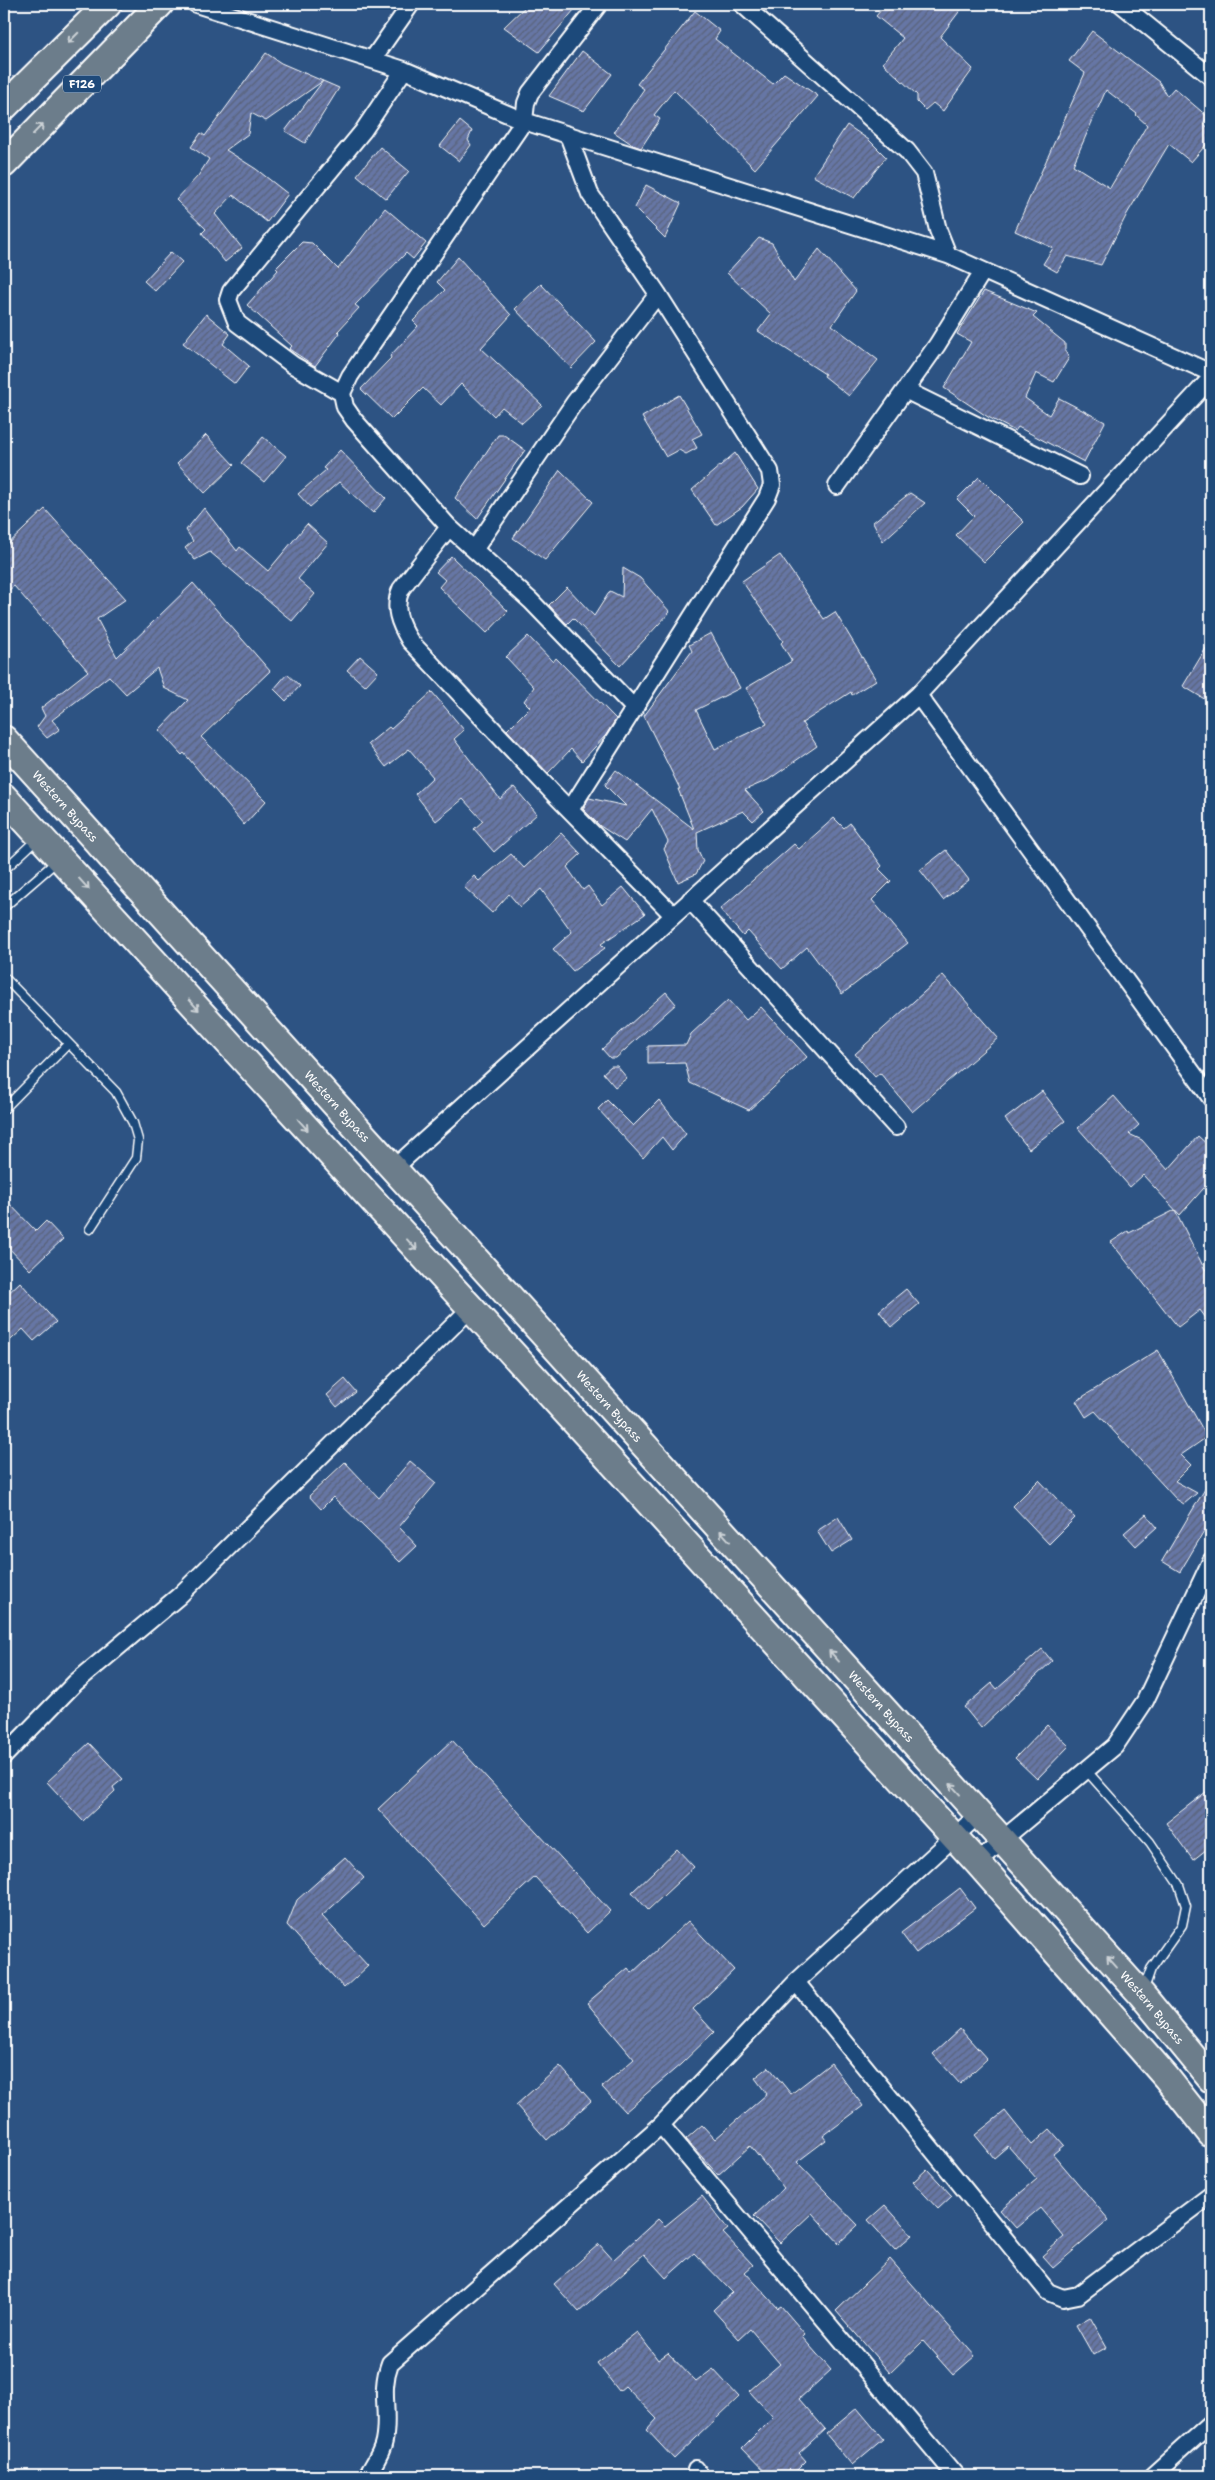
<svg xmlns="http://www.w3.org/2000/svg" width="1215" height="2480" viewBox="0 0 1215 2480" font-family="'Shantell Sans',sans-serif">
<defs>
<pattern id="building-hatch" width="6" height="6" patternUnits="userSpaceOnUse" patternTransform="scale(1.25)"><rect width="6" height="6" fill="#6676a5"/><path d="M-1 1l2-2M0 6l6-6M5 7l2-2" fill="none" stroke="#596178"/></pattern>
</defs>
<rect width="100%" height="100%" fill="#2d5383"/>
<filter id="ink" filterUnits="userSpaceOnUse"><feTurbulence type="fractalNoise" baseFrequency=".02" numOctaves="2"/><feDisplacementMap in="SourceGraphic" scale="10" xChannelSelector="R" yChannelSelector="G"/><feConvolveMatrix kernelMatrix="1 2 1 2 8 2 1 2 1" color-interpolation-filters="sRGB"/></filter>
<g filter="url(#ink)">
<path fill="url(#building-hatch)" stroke="#fff" fill-rule="evenodd" d="M 528,4 L 579,4 L 539,52 L 504,27 Z
M 886,4 L 965,4 L 940,37 L 973,69 L 943,111 L 933,103 L 925,110 L 917,102 L 917,95 L 883,63 L 903,38 L 876,16 Z
M 695,11 L 720,31 L 715,39 L 773,84 L 784,73 L 818,96 L 755,169 L 674,90 L 654,115 L 660,119 L 641,148 L 633,145 L 614,132 L 644,89 L 637,84 Z
M 1092,31 L 1159,82 L 1167,96 L 1174,88 L 1208,117 L 1203,123 L 1211,130 L 1211,139 L 1191,162 L 1169,144 L 1127,214 L 1101,265 L 1067,256 L 1057,272 L 1043,264 L 1053,248 L 1015,231 L 1085,73 L 1069,61 ZM 1106,90 L 1137,114 L 1136,115 L 1147,125 L 1110,188 L 1073,165 Z
M 582,51 L 612,74 L 584,111 L 549,96 Z
M 266,53 L 281,63 L 339,88 L 305,143 L 285,131 L 323,81 L 266,121 L 251,113 L 248,134 L 226,150 L 256,169 L 288,194 L 267,222 L 233,195 L 215,214 L 242,248 L 225,262 L 202,233 L 206,229 L 176,200 L 198,176 L 209,159 L 191,147 L 201,133 L 205,136 Z
M 460,121 L 472,131 L 468,140 L 471,145 L 459,161 L 440,146 Z
M 847,125 L 869,140 L 886,157 L 854,198 L 813,176 Z
M 380,147 L 409,171 L 386,199 L 357,175 Z
M 646,185 L 681,203 L 665,238 L 635,208 Z
M 385,208 L 426,243 L 413,259 L 406,253 L 355,305 L 359,308 L 338,331 L 340,333 L 315,366 L 289,349 L 292,346 L 247,305 L 278,270 L 276,268 L 302,242 L 312,243 L 338,269 Z
M 759,238 L 772,243 L 794,282 L 819,249 L 856,291 L 832,325 L 878,360 L 849,396 L 824,376 L 825,374 L 758,331 L 771,314 L 727,273 Z
M 171,252 L 182,262 L 155,291 L 144,281 Z
M 458,257 L 511,315 L 481,348 L 542,405 L 522,423 L 502,407 L 494,416 L 461,384 L 441,405 L 423,388 L 392,419 L 361,389 L 391,358 L 390,356 L 418,326 L 413,321 L 445,290 L 437,282 Z
M 541,284 L 596,342 L 571,368 L 515,309 Z
M 984,291 L 1037,313 L 1033,317 L 1065,343 L 1065,351 L 1069,358 L 1054,382 L 1036,373 L 1025,398 L 1049,415 L 1059,398 L 1105,422 L 1084,462 L 1018,427 L 1015,431 L 988,417 L 944,388 L 971,342 L 957,334 Z
M 206,314 L 230,334 L 223,344 L 249,366 L 235,384 L 183,343 Z
M 679,395 L 702,434 L 692,439 L 697,448 L 686,454 L 679,450 L 666,457 L 642,417 Z
M 206,435 L 234,465 L 205,493 L 177,463 Z
M 498,435 L 504,435 L 525,450 L 477,519 L 455,498 Z
M 263,437 L 286,456 L 264,482 L 241,463 Z
M 340,450 L 386,498 L 373,513 L 339,482 L 310,507 L 298,494 L 326,470 L 323,468 Z
M 735,453 L 758,489 L 742,507 L 716,525 L 692,490 Z
M 560,470 L 593,502 L 545,560 L 513,538 Z
M 979,477 L 1024,522 L 984,562 L 956,535 L 974,516 L 957,499 Z
M 910,493 L 925,503 L 883,541 L 873,522 Z
M 204,508 L 237,551 L 240,547 L 268,571 L 307,524 L 328,543 L 298,579 L 315,594 L 292,621 L 210,552 L 195,560 L 185,548 L 193,541 L 186,530 Z
M 45,509 L 126,599 L 97,619 L 117,657 L 193,583 L 270,671 L 201,737 L 266,801 L 244,825 L 184,753 L 182,755 L 159,730 L 188,700 L 164,688 L 157,668 L 126,694 L 109,676 L 52,720 L 60,729 L 47,738 L 37,727 L 45,716 L 41,708 L 88,671 L 14,586 L 4,594 L 4,548 Z
M 780,555 L 824,619 L 835,612 L 876,680 L 852,695 L 851,692 L 802,723 L 817,746 L 768,780 L 745,790 L 764,811 L 753,821 L 743,811 L 697,832 L 698,850 L 703,861 L 696,874 L 678,882 L 664,849 L 668,842 L 652,809 L 625,842 L 600,826 L 583,809 L 589,798 L 626,806 L 605,785 L 616,770 L 694,829 L 678,789 L 680,789 L 644,716 L 692,651 L 689,645 L 711,633 L 740,688 L 696,710 L 715,749 L 767,724 L 746,688 L 792,661 L 781,643 L 783,641 L 742,581 Z
M 451,556 L 508,611 L 487,633 L 439,587 L 445,580 L 436,572 Z
M 623,568 L 640,578 L 670,612 L 620,666 L 573,618 L 567,624 L 549,605 L 567,587 L 594,616 L 610,591 L 622,597 Z
M 528,636 L 553,662 L 556,658 L 616,719 L 606,735 L 582,761 L 571,749 L 548,773 L 507,730 L 530,707 L 524,701 L 534,687 L 506,657 Z
M 1211,640 L 1211,703 L 1183,686 Z
M 360,656 L 378,672 L 365,686 L 347,670 Z
M 287,674 L 300,686 L 286,701 L 274,689 Z
M 432,692 L 464,730 L 454,739 L 500,799 L 514,787 L 537,814 L 494,852 L 474,829 L 483,821 L 463,799 L 436,821 L 415,794 L 433,777 L 409,749 L 386,767 L 368,744 L 389,727 L 391,729 Z
M 834,818 L 844,828 L 850,823 L 882,866 L 879,869 L 891,881 L 872,900 L 908,943 L 842,994 L 807,947 L 782,969 L 748,931 L 743,936 L 720,909 L 794,844 L 799,849 Z
M 561,833 L 581,854 L 567,867 L 583,890 L 588,886 L 602,905 L 623,887 L 645,914 L 601,944 L 605,948 L 573,971 L 553,949 L 572,932 L 541,889 L 520,907 L 509,894 L 492,913 L 464,887 L 474,876 L 479,881 L 511,854 L 524,868 Z
M 946,850 L 969,880 L 943,900 L 920,870 Z
M 943,975 L 998,1038 L 912,1112 L 880,1073 L 875,1077 L 855,1054 Z
M 666,992 L 676,1004 L 616,1058 L 610,1058 L 602,1049 Z
M 728,1000 L 746,1020 L 761,1007 L 807,1057 L 749,1110 L 690,1083 L 685,1063 L 648,1064 L 648,1046 L 686,1045 L 691,1034 Z
M 611,1066 L 617,1066 L 627,1078 L 615,1087 L 603,1073 Z
M 1042,1091 L 1065,1121 L 1029,1149 L 1005,1119 Z
M 1114,1096 L 1139,1125 L 1129,1134 L 1142,1140 L 1168,1170 L 1198,1136 L 1211,1148 L 1211,1180 L 1180,1215 L 1143,1175 L 1130,1187 L 1078,1128 Z
M 607,1100 L 633,1126 L 659,1100 L 686,1134 L 672,1150 L 662,1137 L 643,1158 L 598,1109 Z
M 4,1198 L 36,1231 L 46,1221 L 63,1239 L 30,1270 L 4,1243 Z
M 1175,1210 L 1203,1266 L 1211,1277 L 1211,1325 L 1200,1310 L 1178,1327 L 1111,1242 L 1128,1231 L 1129,1233 Z
M 20,1282 L 56,1322 L 34,1341 L 23,1329 L 4,1346 L 4,1297 Z
M 906,1289 L 919,1304 L 892,1327 L 879,1311 Z
M 1158,1350 L 1207,1437 L 1181,1455 L 1191,1465 L 1175,1481 L 1197,1493 L 1184,1504 L 1176,1499 L 1095,1411 L 1086,1417 L 1076,1401 Z
M 345,1379 L 356,1392 L 337,1407 L 327,1395 Z
M 410,1461 L 436,1483 L 399,1527 L 417,1546 L 400,1562 L 333,1497 L 321,1509 L 309,1496 L 345,1462 L 379,1498 Z
M 1211,1479 L 1211,1520 L 1180,1572 L 1162,1561 Z
M 1039,1480 L 1075,1518 L 1049,1544 L 1013,1506 Z
M 1146,1514 L 1157,1527 L 1136,1546 L 1124,1533 Z
M 838,1517 L 852,1540 L 831,1553 L 817,1531 Z
M 1042,1649 L 1052,1661 L 981,1728 L 964,1707 L 992,1683 L 997,1689 Z
M 1047,1725 L 1069,1746 L 1037,1779 L 1015,1758 Z
M 452,1740 L 610,1911 L 587,1933 L 535,1877 L 484,1924 L 378,1809 Z
M 89,1743 L 123,1779 L 113,1787 L 115,1791 L 83,1821 L 47,1782 Z
M 1211,1788 L 1211,1846 L 1193,1860 L 1166,1823 Z
M 677,1849 L 694,1867 L 648,1910 L 632,1892 Z
M 345,1857 L 364,1878 L 322,1916 L 368,1966 L 344,1988 L 287,1925 L 297,1900 Z
M 960,1888 L 975,1908 L 916,1953 L 901,1933 Z
M 688,1921 L 734,1970 L 693,2009 L 714,2032 L 681,2064 L 625,2112 L 602,2087 L 634,2059 L 587,2003 L 628,1968 L 632,1973 Z
M 960,2029 L 987,2059 L 960,2084 L 933,2054 Z
M 831,2063 L 863,2106 L 823,2136 L 826,2140 L 797,2162 L 858,2225 L 839,2243 L 812,2213 L 780,2243 L 754,2216 L 784,2188 L 750,2146 L 718,2175 L 686,2139 L 702,2125 L 715,2139 L 767,2094 L 755,2078 L 769,2067 L 791,2094 Z
M 560,2066 L 591,2101 L 547,2140 L 516,2105 Z
M 1005,2111 L 1032,2145 L 1050,2129 L 1064,2145 L 1053,2154 L 1109,2220 L 1053,2268 L 1042,2256 L 1064,2237 L 1040,2208 L 1016,2228 L 1000,2210 L 1037,2179 L 1008,2146 L 994,2158 L 975,2135 Z
M 927,2169 L 952,2196 L 938,2209 L 913,2182 Z
M 702,2196 L 728,2229 L 723,2233 L 753,2265 L 745,2272 L 778,2308 L 781,2306 L 805,2334 L 802,2337 L 831,2370 L 799,2399 L 825,2429 L 799,2453 L 806,2461 L 791,2476 L 769,2476 L 742,2448 L 773,2417 L 749,2391 L 780,2364 L 750,2329 L 739,2339 L 713,2310 L 732,2292 L 694,2253 L 666,2278 L 644,2254 L 579,2312 L 554,2284 L 599,2244 L 613,2260 L 658,2219 L 665,2226 Z
M 885,2205 L 912,2235 L 895,2250 L 868,2220 Z
M 890,2259 L 975,2356 L 953,2375 L 923,2341 L 890,2373 L 836,2311 Z
M 1090,2317 L 1107,2347 L 1093,2355 L 1076,2325 Z
M 637,2332 L 658,2360 L 668,2353 L 696,2382 L 713,2369 L 739,2397 L 674,2459 L 647,2430 L 657,2419 L 625,2386 L 619,2391 L 597,2363 Z
M 857,2408 L 883,2439 L 852,2465 L 826,2434 Z"/>
<g fill="none" stroke-linecap="round" stroke-linejoin="round">
<defs>
<path id="service" d="M 4,870 L 36,840
M 4,907 L 57,861
M 4,977 L 116,1092 L 133,1123 L 138,1140 L 136,1158 L 90,1229
M 4,1109 L 68,1044
M 1086,1770 L 1150,1842 L 1179,1885 L 1186,1906 L 1182,1925 L 1151,1969 L 1144,1989"/>
<path id="minor" d="M 196,4 L 404,70 L 524,121 L 948,255 L 1211,373
M 599,4 L 530,93 L 526,103 L 524,121 L 350,376 L 342,393 L 345,407 L 354,420 L 449,527 L 531,601 L 635,709
M 742,4 L 907,151 L 924,173 L 938,230 L 948,255
M 1121,4 L 1211,77
M 372,60 L 411,4
M 568,135 L 590,194 L 658,294 L 770,471 L 772,485 L 767,498 L 570,810
M 905,390 L 1080,476
M 342,393 L 293,365 L 237,323 L 228,300 L 231,291 L 363,131 L 404,70
M 837,486 L 937,345 L 983,271
M 449,527 L 401,589 C 393,608 399,623 410,641 L 554,794 L 673,915
M 474,550 L 574,403 L 658,294
M 918,695 L 1211,1098
M 690,900 L 896,1127
M 393,1169 L 918,695 L 1211,378
M 4,1756 L 75,1683 L 179,1596 L 470,1309
M 978,1863 L 1002,1840 L 1115,1746 L 1145,1701 L 1211,1561
M 796,1982 L 1048,2292 L 1063,2298 L 1078,2295 L 1211,2195
M 661,2125 L 956,2476
M 696,2469 L 700,2476
M 367,2476 C 373,2465 382,2453 384,2441 C 390,2412 379,2392 390,2363 L 661,2125 L 796,1982 L 978,1815
M 1152,2476 L 1211,2423"/>
<g id="primary">
<path d="M 4,107 L 108,4"/>
<path d="M 4,164 L 160,4"/>
<path id="s1" d="M 4,739 L 1002,1840 L 1142,1995 L 1211,2079"/>
<path d="M 4,797 L 978,1863 L 1166,2077 L 1211,2134"/>
</g>
</defs>
<use href="#service" stroke="#fff" stroke-width="11"/>
<use href="#minor" stroke="#fff" stroke-width="20"/>
<use href="#primary" stroke="#fff" stroke-width="30"/>
<use href="#service" stroke="#1f4a7a" stroke-width="8"/>
<use href="#minor" stroke="#1f4a7a" stroke-width="16"/>
<use href="#primary" stroke="#6c7d8b" stroke-width="26"/>
</g>
<defs><path id="oneway-shaft" d="M-6 0H5M1.5-3L5.5 0L1.5 3" fill="none" stroke-width="1.6" stroke-linecap="round" stroke-linejoin="round" transform="scale(1.25)"/></defs>
<g stroke="#ccd2d6">
<use href="#oneway-shaft" transform="translate(73 38) rotate(135)"/>
<use href="#oneway-shaft" transform="translate(38 129) rotate(-46)"/>
<use href="#oneway-shaft" transform="translate(84 884) rotate(48)"/>
<use href="#oneway-shaft" transform="translate(194 1005) rotate(48)"/>
<use href="#oneway-shaft" transform="translate(303 1125) rotate(48)"/>
<use href="#oneway-shaft" transform="translate(412 1245) rotate(48)"/>
<use href="#oneway-shaft" transform="translate(725 1536) rotate(-132)"/>
<use href="#oneway-shaft" transform="translate(834 1656) rotate(-132)"/>
<use href="#oneway-shaft" transform="translate(955 1789) rotate(-132)"/>
<use href="#oneway-shaft" transform="translate(1112 1962) rotate(-132)"/>
</g>
</g>
<g text-anchor="middle" stroke-width="4" stroke-linejoin="round" paint-order="stroke">
<rect fill="#1f4a7a" stroke="#bcc9d7" stroke-width="1" x="63" y="75.5" width="38" height="17" rx="4"/>
<g font-size="11" font-weight="bold" fill="#fff">
<text x="82" y="88">F126</text>
</g>
<g font-size="12" fill="#fff" stroke="#1f4a7a">
<text dy="4" stroke="none"><textPath href="#s1" startOffset="91">Western Bypass</textPath></text>
<text dy="4" stroke="none"><textPath href="#s1" startOffset="496">Western Bypass</textPath></text>
<text dy="4" stroke="none"><textPath href="#s1" startOffset="901">Western Bypass</textPath></text>
<text dy="4" stroke="none"><textPath href="#s1" startOffset="1306">Western Bypass</textPath></text>
<text dy="4" stroke="none"><textPath href="#s1" startOffset="1711">Western Bypass</textPath></text>
</g>
</g>
<rect width="1215" height="2480" fill="none" stroke="#1f4a7a" stroke-width="20"/>
<rect x="10" y="10" width="1195" height="2460" fill="none" stroke="#fff" stroke-width="2" filter="url(#ink)"/>
</svg>
